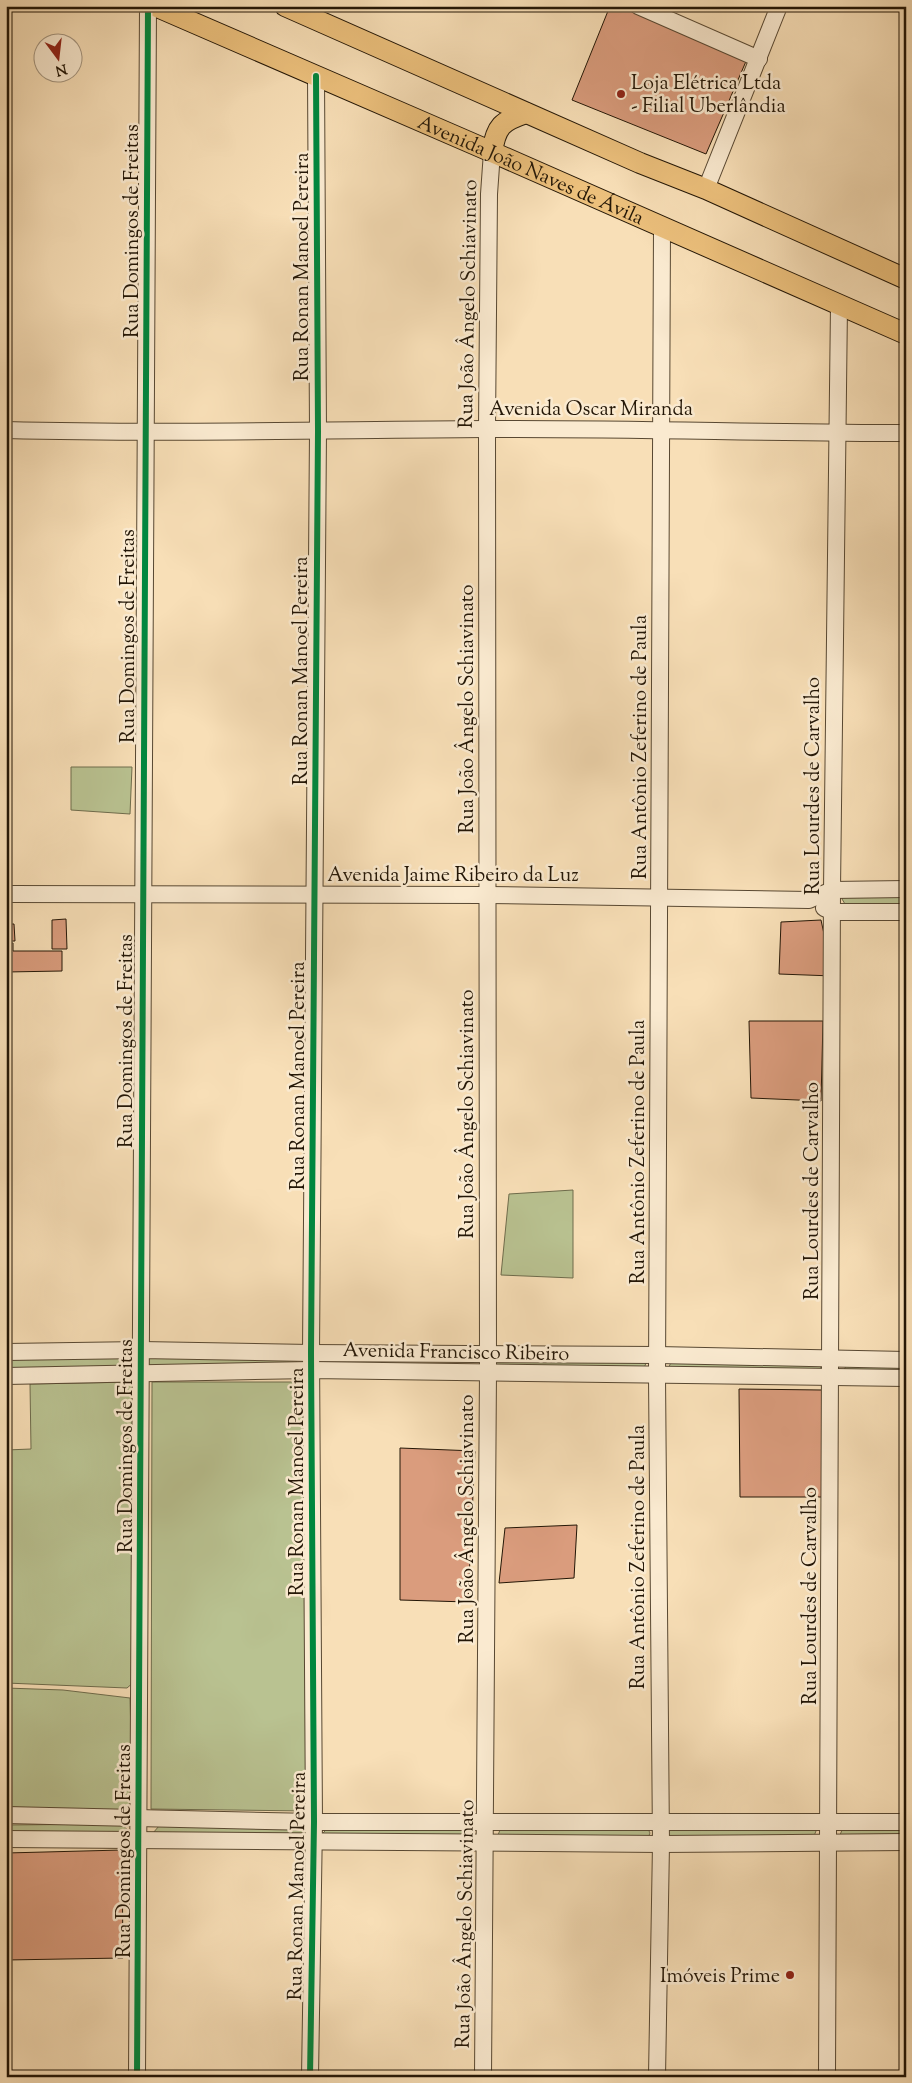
<svg xmlns="http://www.w3.org/2000/svg" width="912" height="2083" font-family="'Sorts Mill Goudy',serif">
  <style>
    .green { fill: #b9c291; stroke: #6e6c4c }
    .building { fill: #da9c7d; stroke: #231606 }
    .lines { fill: none; stroke-linecap: round; stroke-linejoin: round }
    .minor-casing { stroke: #584832; stroke-width: 18 }
    .major-casing { stroke: #231606; stroke-width: 22 }
    .minor { stroke: #faead0; stroke-width: 16 }
    .major { stroke: #ecc07c; stroke-width: 20 }
    .cycleway-casing { stroke: #faead0; stroke-width: 9 }
    .cycleway { stroke: #00873e; stroke-width: 6 }
    .poi-dot { fill: #8f2418; stroke: #faead0; stroke-width: 2 }
    .labels { text-anchor: middle; stroke-width: 5; stroke-linejoin: round; paint-order: stroke }
    .poi-label { font-size: 20px; fill: #231606; stroke: #faead0; text-anchor: start }
    .street-label { font-size: 20px; fill: #231606; stroke: #faead0 }
  </style>
  <rect width="100%" height="100%" fill="#f8dfb7"/>
  <filter id="stains"><feTurbulence type="fractalNoise" baseFrequency=".004" numOctaves="4"/><feColorMatrix values="0 0 0 0 .2 0 0 0 0 .09 0 0 0 0 .02 0 0 0 .5 -.17"/></filter>
  <radialGradient id="worn" r=".72"><stop offset=".6" stop-color="#630" stop-opacity="0"/><stop offset="1" stop-color="#630" stop-opacity=".3"/></radialGradient>
  <!-- green -->
  <g class="green">
    <path d="M71 767H132L130 814 71 810Z"/>
    <path d="M906 893V907L845 904 842 899 844 895Z"/>
    <path d="M573 1190V1278L501 1275 509 1194Z"/>
    <path d="M6 1357H119L126 1364 124 1368 6 1371Z"/>
    <path d="M151 1357 295 1358 297 1363 148 1368 147 1359Z"/>
    <path d="M644 1360 646 1363 644 1368 494 1367 496 1362Z"/>
    <path d="M671 1362 819 1363 821 1368 819 1372 672 1370 669 1367Z"/>
    <path d="M906 1364V1377L844 1370 846 1366Z"/>
    <path d="M135 1382 134 1682 127 1688 6 1683V1450L31 1449 30 1384Z"/>
    <path d="M152 1382H303L307 1811 151 1809Z"/>
    <path d="M6 1688 63 1690 130 1698 133 1811 6 1807Z"/>
    <path d="M121 1824 128 1830 126 1835 6 1838V1825Z"/>
    <path d="M159 1826 302 1828 305 1832 303 1836 153 1833Z"/>
    <path d="M906 1827V1841L840 1835 842 1830Z"/>
    <path d="M328 1828 471 1829 474 1834 472 1838 322 1834Z"/>
    <path d="M813 1828 816 1831 814 1836 670 1839 666 1829Z"/>
    <path d="M648 1829 650 1833 648 1838 498 1835 500 1830Z"/>
  </g>
  <!-- building -->
  <g class="building">
    <path d="M610 6H624L747 59 706 154 572 100Z"/>
    <path d="M66 919 67 949H52V920Z"/>
    <path d="M821 920 833 976 779 974 781 922Z"/>
    <path d="M6 924H14L15 941H6Z"/>
    <path d="M6 943H13V951H62V971L6 972Z"/>
    <path d="M749 1021H823L821 1101 751 1098Z"/>
    <path d="M739 1389 822 1390V1497H740Z"/>
    <path d="M400 1448 475 1451 468 1602 400 1600Z"/>
    <path d="M577 1525 574 1578 499 1583 505 1528Z"/>
    <path d="M122 1850 123 1958 6 1960V1853Z"/>
  </g>
  <g class="lines">
    <defs>
      <g id="minor">
        <path d="M638 6 759 59"/>
        <path d="M706 189 779 6"/>
        <path d="M6 430C166 434 326 430 485 429 626 428 766 433 906 433"/>
        <path d="M6 894 487 895 809 900 832 890 906 889"/>
        <path d="M824 908 833 912H906"/>
        <path d="M6 1352 141 1350 311 1353 658 1355 906 1360"/>
        <path d="M6 1376 311 1370 906 1378"/>
        <path d="M6 1815 314 1822H906"/>
        <path d="M6 1839 661 1844 906 1842"/>
        <path d="M137 2077 148 6"/>
        <path d="M310 2077 314 1822 311 1353 318 431 316 76"/>
        <path d="M483 2077 488 1371 487 429 489 194 492 152"/>
        <path d="M657 2077 661 1844 657 1376 662 228"/>
        <path d="M827 2077 832 890 839 305"/>
      </g>
      <g id="major">
        <path id="s1" d="M155 6 492 152 906 334"/>
        <path d="M285 6 640 163 706 189 906 279"/>
        <path d="M492 152C496 126 502 121 526 113"/>
      </g>
    </defs>
    <!-- minor casing -->
    <use href="#minor" class="minor-casing"/>
    <!-- major casing -->
    <use href="#major" class="major-casing"/>
    <!-- minor -->
    <use href="#minor" class="minor"/>
    <!-- major -->
    <use href="#major" class="major"/>
    <defs>
      <g id="cycleway">
        <path d="M137 2077 148 6"/>
        <path d="M310 2077 314 1822 311 1353 318 431 316 76"/>
      </g>
    </defs>
    <!-- cycleway casing -->
    <use href="#cycleway" class="cycleway-casing"/>
    <!-- cycleway -->
    <use href="#cycleway" class="cycleway"/>
  </g>
  <!-- markers -->
  <g class="poi-dot">
    <circle cx="621" cy="94" r="5"/>
    <circle cx="790" cy="1975" r="5"/>
  </g>
  <g class="labels">
    <!-- poi labels -->
    <g class="poi-label">
      <text x="631" y="89">Loja Elétrica Ltda<tspan x="631" dy="23">- Filial Uberlândia</tspan></text>
      <text x="780" y="1982" text-anchor="end">Imóveis Prime</text>
    </g>
    <!-- street labels -->
    <g class="street-label">
      <text dy="7" stroke="none"><textPath href="#s1" startOffset="410">Avenida João Naves de Ávila</textPath></text>
      <text transform="translate(131 231) rotate(-90)" y="7">Rua Domingos de Freitas</text>
      <text transform="translate(301 267) rotate(-90)" y="7">Rua Ronan Manoel Pereira</text>
      <text transform="translate(467 304) rotate(-89)" y="7">Rua João Ângelo Schiavinato</text>
      <text x="591" y="415">Avenida Oscar Miranda</text>
      <text transform="translate(127 636) rotate(-90)" y="7">Rua Domingos de Freitas</text>
      <text transform="translate(300 671) rotate(-90)" y="7">Rua Ronan Manoel Pereira</text>
      <text transform="translate(466 709) rotate(-90)" y="7">Rua João Ângelo Schiavinato</text>
      <text transform="translate(639 747) rotate(-90)" y="7">Rua Antônio Zeferino de Paula</text>
      <text transform="translate(812 786) rotate(-90)" y="7">Rua Lourdes de Carvalho</text>
      <text x="453" y="881">Avenida Jaime Ribeiro da Luz</text>
      <text transform="translate(125 1041) rotate(-90)" y="7">Rua Domingos de Freitas</text>
      <text transform="translate(297 1076) rotate(-90)" y="7">Rua Ronan Manoel Pereira</text>
      <text transform="translate(466 1114) rotate(-90)" y="7">Rua João Ângelo Schiavinato</text>
      <text transform="translate(637 1152) rotate(-90)" y="7">Rua Antônio Zeferino de Paula</text>
      <text transform="translate(811 1191) rotate(-90)" y="7">Rua Lourdes de Carvalho</text>
      <text transform="translate(456 1351) rotate(1)" y="7">Avenida Francisco Ribeiro</text>
      <text transform="translate(125 1446) rotate(-90)" y="7">Rua Domingos de Freitas</text>
      <text transform="translate(296 1482) rotate(-90)" y="7">Rua Ronan Manoel Pereira</text>
      <text transform="translate(466 1519) rotate(-90)" y="7">Rua João Ângelo Schiavinato</text>
      <text transform="translate(637 1557) rotate(-90)" y="7">Rua Antônio Zeferino de Paula</text>
      <text transform="translate(809 1596) rotate(-90)" y="7">Rua Lourdes de Carvalho</text>
      <text transform="translate(123 1851) rotate(-90)" y="7">Rua Domingos de Freitas</text>
      <text transform="translate(296 1886) rotate(-89)" y="7">Rua Ronan Manoel Pereira</text>
      <text transform="translate(464 1924) rotate(-89)" y="7">Rua João Ângelo Schiavinato</text>
    </g>
  </g>
  <!-- margin -->
  <rect width="912" height="2083" fill="none" stroke="#f8dfb7" stroke-width="25"/>
  <rect x="8" y="8" width="897" height="2068" fill="none" stroke="#231606" stroke-width="2.5"/>
  <rect x="12" y="12" width="887" height="2058" fill="none" stroke="#231606"/>
  <!-- north arrow -->
  <g transform="translate(58 58) rotate(165)"><circle r="24" fill="#faead0" stroke="#a4957f"/>
  <path d="M0-4L9 19L0 12L-9 19Z" fill="#8f2418"/>
  <text y="-8" font-size="14" font-weight="bold" text-anchor="middle" fill="#231606">N</text>
  </g>
  <rect width="100%" height="100%" filter="url(#stains)"/>
  <rect width="100%" height="100%" fill="url(#worn)"/>
</svg>
